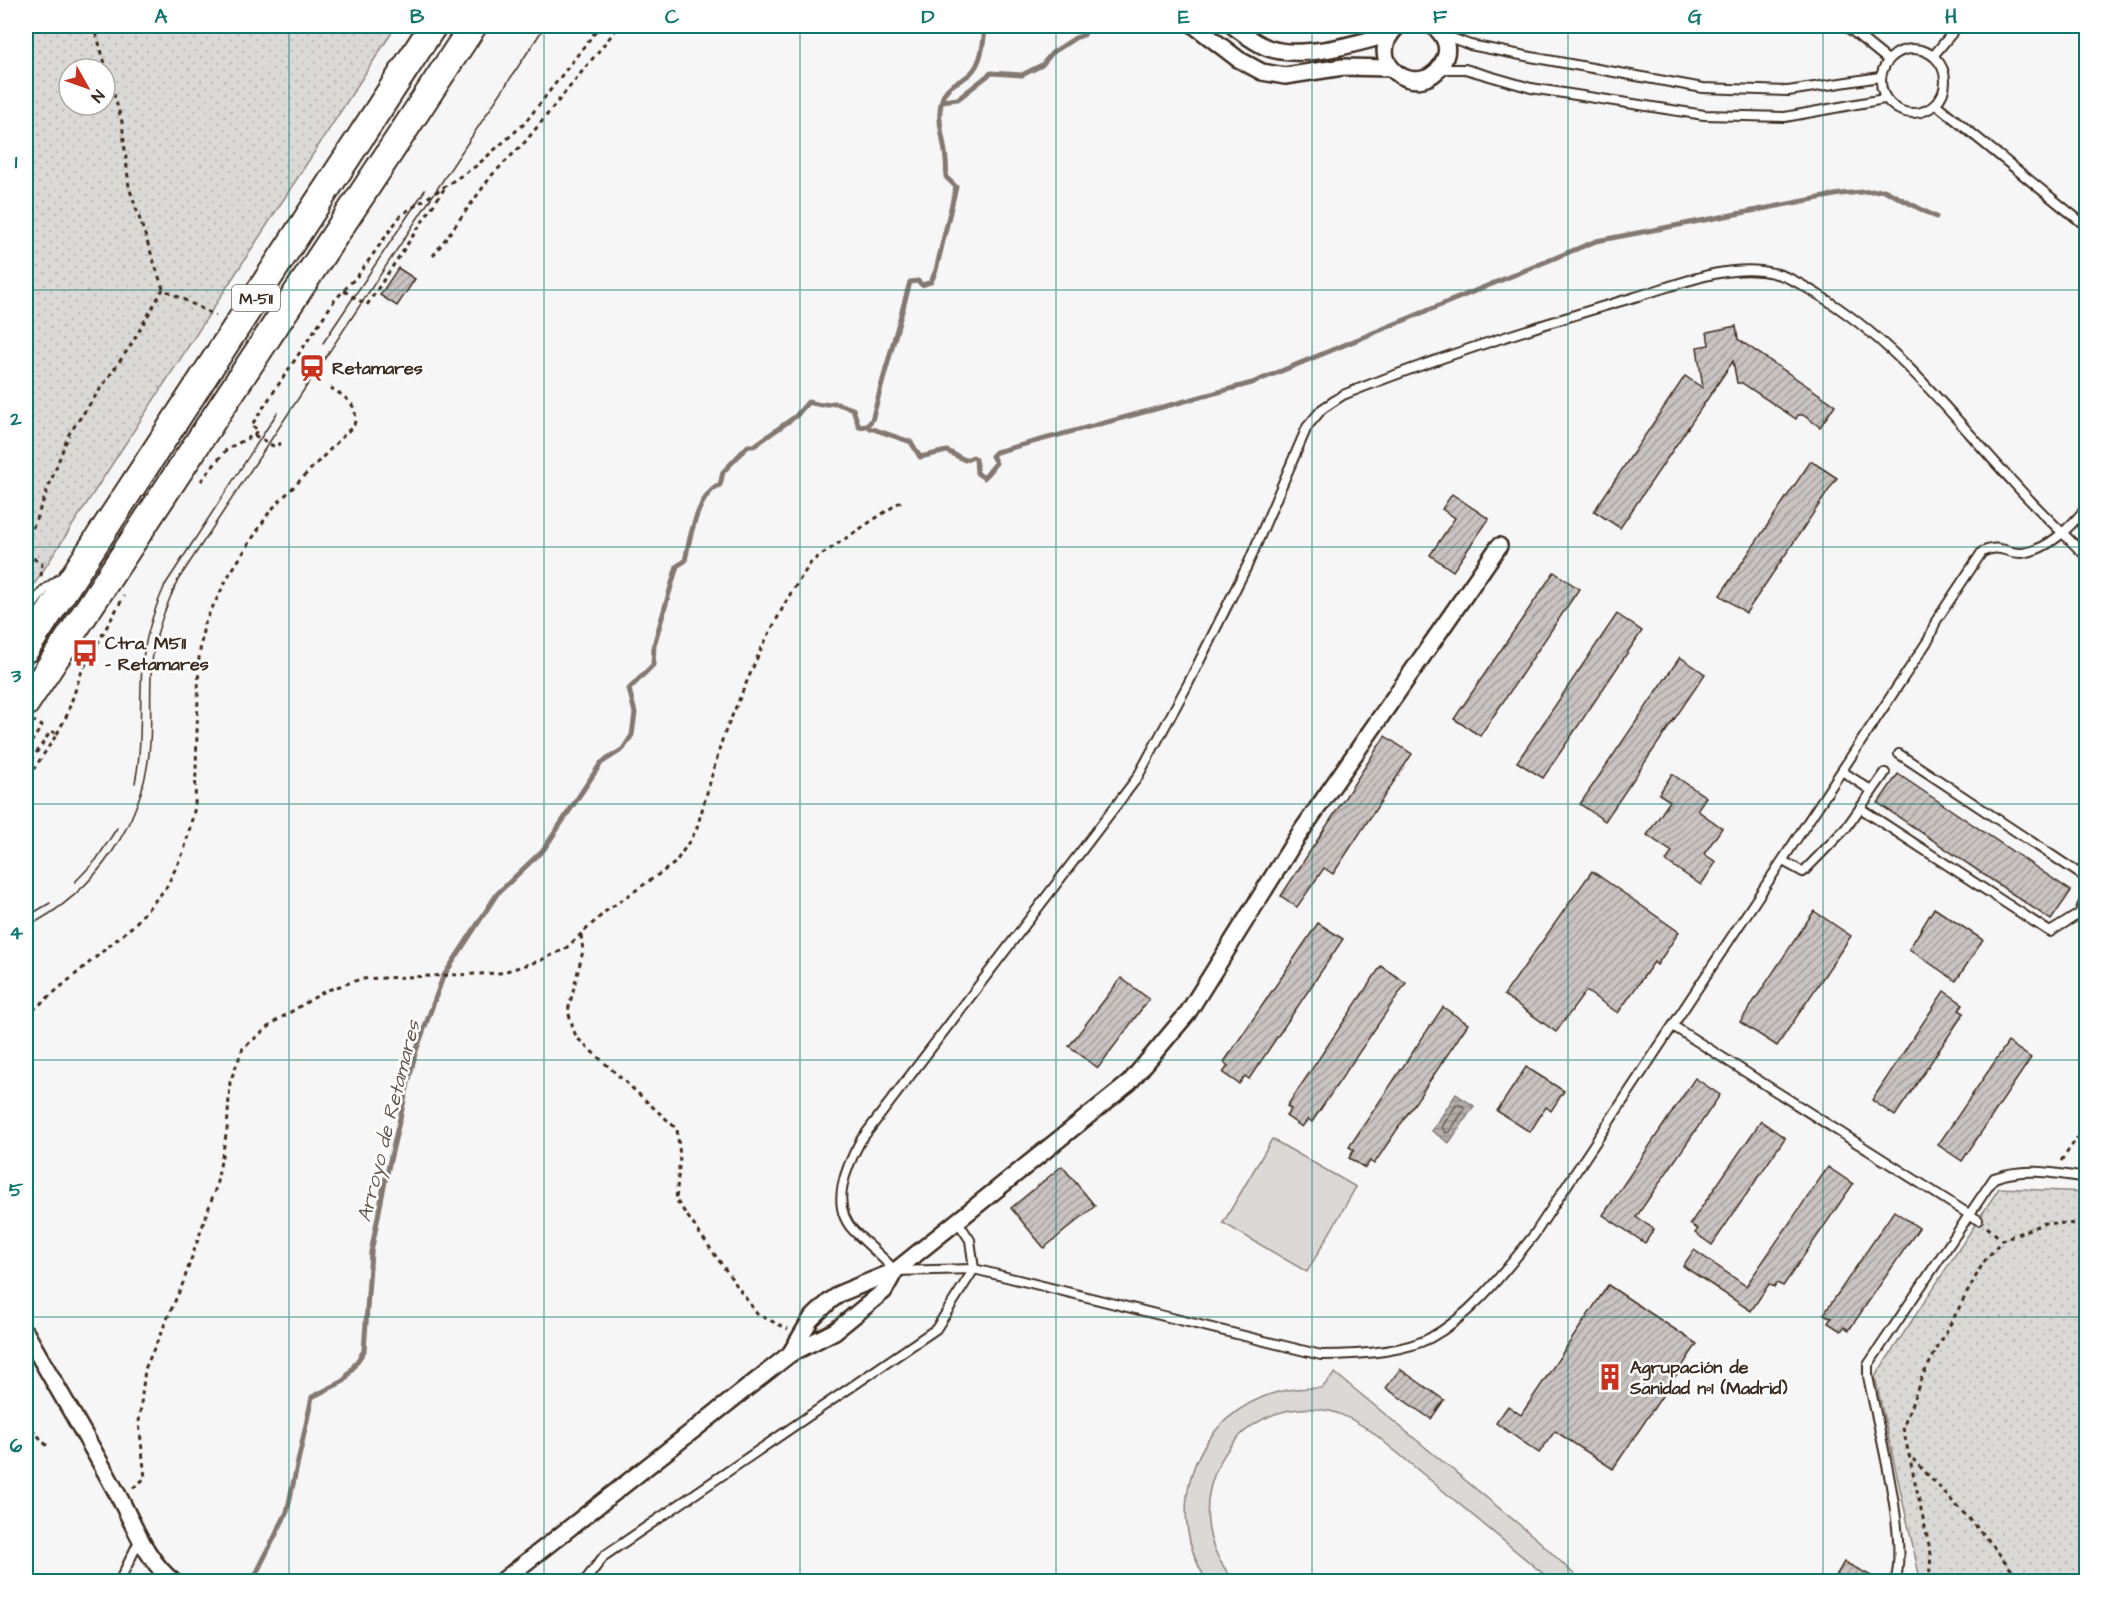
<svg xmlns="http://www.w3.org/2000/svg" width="2112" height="1607" font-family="'Architects Daughter',sans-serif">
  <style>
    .green { fill: url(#green-dots); stroke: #8b827a; stroke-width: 1.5; fill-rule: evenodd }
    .pitch { fill: #dbd9d6; stroke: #8b827a; stroke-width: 1.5 }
    .water { fill: url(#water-rules); stroke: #847972; stroke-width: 1.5 }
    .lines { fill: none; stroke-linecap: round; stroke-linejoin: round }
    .shore { stroke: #6b5f56; stroke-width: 1.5 }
    .stream { stroke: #847972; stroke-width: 5 }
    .building { fill: url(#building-hatch); stroke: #3b2a1e; stroke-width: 1.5 }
    .service-casing { stroke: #3b2a1e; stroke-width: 12 }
    .minor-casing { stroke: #3b2a1e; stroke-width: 20 }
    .trunk-casing { stroke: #3b2a1e; stroke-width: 30 }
    .path { stroke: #3b2a1e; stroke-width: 3; stroke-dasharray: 4.5 4.5; stroke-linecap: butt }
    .service { stroke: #fff; stroke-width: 8 }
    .minor { stroke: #fff; stroke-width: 15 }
    .trunk { stroke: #fff; stroke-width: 26 }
    .tram { stroke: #3b2a1e; stroke-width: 1.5 }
    .grid { fill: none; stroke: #0f766e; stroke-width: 1.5; stroke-opacity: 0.55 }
    .labels { text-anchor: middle; stroke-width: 5; stroke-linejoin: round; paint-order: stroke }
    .shield { fill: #fff; stroke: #766a62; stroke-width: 1.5 }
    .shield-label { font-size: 16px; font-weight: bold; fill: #3b2a1e }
    .poi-label { font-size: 18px; font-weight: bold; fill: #3b2a1e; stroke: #fff; text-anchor: start }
    .water-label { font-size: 20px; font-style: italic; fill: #65584f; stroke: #fff }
    .neatline { fill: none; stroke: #0f766e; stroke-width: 2 }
    .grid-label { font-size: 20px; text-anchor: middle; font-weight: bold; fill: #0f766e }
  </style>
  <defs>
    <pattern id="green-dots" width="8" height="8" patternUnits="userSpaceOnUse" patternTransform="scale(1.5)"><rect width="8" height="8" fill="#dbd9d6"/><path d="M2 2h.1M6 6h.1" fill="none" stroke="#bdbab7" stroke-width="1.8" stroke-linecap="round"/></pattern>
    <pattern id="water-rules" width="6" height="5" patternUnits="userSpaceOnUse" patternTransform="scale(1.5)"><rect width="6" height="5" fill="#b4aeaa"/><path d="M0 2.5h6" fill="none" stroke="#948e8a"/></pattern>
    <pattern id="building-hatch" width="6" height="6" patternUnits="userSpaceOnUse" patternTransform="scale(1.5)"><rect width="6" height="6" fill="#c9c3c1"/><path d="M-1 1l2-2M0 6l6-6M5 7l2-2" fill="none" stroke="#a49f9c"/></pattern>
  </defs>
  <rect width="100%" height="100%" fill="#f7f6f6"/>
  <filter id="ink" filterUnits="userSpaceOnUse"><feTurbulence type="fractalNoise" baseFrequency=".0167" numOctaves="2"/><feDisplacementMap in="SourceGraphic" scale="12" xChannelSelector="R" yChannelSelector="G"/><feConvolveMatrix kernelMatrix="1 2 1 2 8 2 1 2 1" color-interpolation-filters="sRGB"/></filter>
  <g filter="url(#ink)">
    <!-- green -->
    <g class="green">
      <path d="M26 26H396L26 597ZM69 69H105V105H69Z"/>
      <path d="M1999 1188 2086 1192V1581H1914L1919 1574 1875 1377Z"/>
    </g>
    <!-- pitch -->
    <g class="pitch">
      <path d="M1272 1139 1356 1187 1307 1272 1223 1223Z"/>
      <path d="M1335 1373 1538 1540 1581 1581H1552L1371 1431C1358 1423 1346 1415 1330 1411 1232 1390 1168 1509 1235 1581H1207C1165 1516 1188 1427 1263 1397 1282 1389 1301 1388 1322 1388Z"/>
    </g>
    <!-- water -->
    <path class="water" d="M1456 1094 1474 1106 1449 1143 1432 1131Z"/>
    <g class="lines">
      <!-- shore -->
      <path class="shore" d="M1457 1104 1463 1106 1464 1110 1449 1132 1446 1133 1442 1127Z"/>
      <!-- stream -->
      <g class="stream">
        <path d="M942 101 958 99 991 73 1022 75 1042 65 1052 53 1075 38 1084 35 1086 29 1096 26"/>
        <path d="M838 404 853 409 859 427 867 426 872 420 910 282 918 281 922 285 931 282 936 270 956 187 946 177C950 148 932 122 944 94 950 83 961 82 970 74 982 63 984 41 985 26"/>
        <path d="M870 428 911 442 920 457 947 451 965 460 973 457 976 459 977 473 984 478 996 463 992 456 996 452 1252 383 1596 241 1840 194 1884 190 1936 217"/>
        <path d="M252 1582 287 1512 312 1397 344 1381 364 1351 371 1252 384 1186 415 1054 443 977 497 894 544 849 601 763 623 749 632 735 635 713 629 689 653 665 654 645 677 566 685 561C689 540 698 493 720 485L723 472 748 446H754L796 416 808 402 821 405 834 403"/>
      </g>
    </g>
    <!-- building -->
    <g class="building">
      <path d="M398 268 415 279 397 306 380 295Z"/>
      <path d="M1736 326 1738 339 1835 405 1820 427 1803 415H1798L1796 419 1742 383H1737L1733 361 1620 528 1594 511 1685 376 1703 388 1697 347 1709 345 1707 332Z"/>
      <path d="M1811 461 1837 478 1746 613 1720 595Z"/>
      <path d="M1452 494 1489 519 1453 571 1430 555 1455 518 1442 509Z"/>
      <path d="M1554 572 1579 589 1480 736 1454 719Z"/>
      <path d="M1617 614 1642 631 1543 778 1517 762Z"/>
      <path d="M1680 657 1705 674 1605 821 1580 804Z"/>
      <path d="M1385 736 1412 754 1333 874 1324 868 1297 907 1281 896Z"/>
      <path d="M1672 774 1706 797 1697 810 1722 828 1704 854 1716 862 1701 885 1666 861 1672 852 1647 835 1670 801 1659 794Z"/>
      <path d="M1898 774 2071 891 2051 920 1878 803Z"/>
      <path d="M1592 871 1679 932 1657 965 1654 962 1618 1013 1586 991 1556 1032 1504 995Z"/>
      <path d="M1934 908 1983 940 1956 981 1909 949Z"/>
      <path d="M1814 911 1851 936 1777 1046 1740 1022Z"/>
      <path d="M1318 923 1343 939 1249 1079 1245 1076 1239 1084 1223 1073 1228 1066 1224 1062Z"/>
      <path d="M1381 966 1406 983 1312 1122 1308 1119 1302 1127 1286 1116 1291 1109 1287 1106Z"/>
      <path d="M1121 978 1149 999 1098 1068 1069 1046Z"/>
      <path d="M1944 991 1963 1004 1959 1010 1964 1013 1895 1116 1872 1100Z"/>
      <path d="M1443 1007 1468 1024 1374 1164 1370 1161 1365 1168 1349 1158 1354 1150 1349 1147Z"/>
      <path d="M2008 1042 2031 1058 1962 1161 1938 1145Z"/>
      <path d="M1526 1067 1564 1091 1551 1111 1546 1107 1530 1132 1497 1111Z"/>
      <path d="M1695 1078 1720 1095 1636 1217 1654 1229 1645 1243 1603 1215Z"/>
      <path d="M1761 1121 1785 1138 1712 1245 1695 1233 1698 1229 1690 1224Z"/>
      <path d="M1062 1166 1095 1206 1044 1248 1011 1208Z"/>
      <path d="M1828 1167 1853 1184 1783 1286 1777 1283 1774 1287 1769 1284 1751 1311 1683 1266 1694 1250 1746 1286Z"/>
      <path d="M1894 1211 1919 1228 1849 1330 1844 1327 1841 1331 1828 1323 1831 1318 1824 1314Z"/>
      <path d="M1608 1285 1697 1344 1613 1469 1555 1431 1539 1453 1496 1423 1508 1406 1521 1415Z"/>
      <path d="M1400 1369 1444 1400 1431 1419 1386 1388Z"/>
      <path d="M1844 1562 1881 1581H1833Z"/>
    </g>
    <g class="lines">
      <defs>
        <g id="service">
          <path d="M1846 26 1888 60"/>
          <path d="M1444 35 1470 45 1531 57 1703 88 1788 91 1880 77"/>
          <circle cx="1913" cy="81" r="32"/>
          <path d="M1934 55 1958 26"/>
          <path d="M1440 69H1465L1531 88 1704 115 1785 117 1884 99"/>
          <path d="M1937 105 2086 226"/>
          <path d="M2086 508C2070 527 2049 550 2022 553 2006 554 2001 543 1982 552L1936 621 1929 639 1534 1235C1504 1272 1472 1315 1430 1338 1401 1353 1353 1355 1321 1355L974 1269 895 1271C882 1256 868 1245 854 1231 829 1206 846 1167 861 1140L1137 778 1188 684 1248 564 1307 427 1322 409 1343 395C1438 357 1536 326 1635 297 1677 285 1729 262 1773 273 1788 276 1804 286 1817 294 1897 342 1951 415 2013 482 2036 508 2062 532 2086 556"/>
          <path d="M26 614 44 590 66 574"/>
          <path d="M1899 754 2086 878"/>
          <path d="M1842 771 1872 791"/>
          <path d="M1860 808 2050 932 2079 914 2086 898"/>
          <path d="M1783 861 1803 872 1846 828 1885 773"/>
          <path d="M1673 1026 1978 1220"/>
          <path d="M119 1582 140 1539"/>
          <path d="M584 1582 604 1556 936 1329 974 1269 970 1240 958 1222"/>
          <path d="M1895 1582C1909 1539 1877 1424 1868 1376V1365L1994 1178C2025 1167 2054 1173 2086 1178"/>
        </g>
        <g id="minor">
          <path d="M1195 26 1238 59 1262 72 1285 76 1343 67 1390 68"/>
          <path d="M1233 26C1244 34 1255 43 1268 48 1301 60 1355 44 1387 35"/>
          <path d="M1398 26C1357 63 1425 107 1445 58 1450 45 1443 34 1433 26"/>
          <path d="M26 1333C57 1388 90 1442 119 1497 135 1527 147 1561 174 1582"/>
          <path d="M790 1354 811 1319 830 1301 841 1293 895 1271 1129 1083 1187 1014 1298 836 1499 546"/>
          <path d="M501 1582 790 1354 835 1331 845 1323 884 1291 895 1271"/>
        </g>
        <g id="trunk">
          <path d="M26 649 433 26"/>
          <path d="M26 703 473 26"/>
        </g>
      </defs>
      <!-- service casing -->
      <use href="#service" class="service-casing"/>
      <!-- minor casing -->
      <use href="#minor" class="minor-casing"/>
      <!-- trunk casing -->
      <use href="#trunk" class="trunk-casing"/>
      <!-- path -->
      <g class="path">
        <path d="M90 26 97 36 122 122 129 187 163 289 216 316"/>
        <path d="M433 256 492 175 525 142 619 26"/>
        <path d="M344 291 367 305 444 189"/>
        <path d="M254 435 258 429 251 426 334 301 359 274 401 215 476 166 524 124 600 26"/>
        <path d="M201 481 227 449 254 435 275 447 281 443"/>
        <path d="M26 545 69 434 131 345 163 289"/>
        <path d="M26 553 42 564 41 578"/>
        <path d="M57 734 67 715 81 673 124 596"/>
        <path d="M26 750 42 726 34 721"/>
        <path d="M26 768 51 731 57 734 26 781"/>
        <path d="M581 935 583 951 568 1011 576 1037 677 1129 680 1156 676 1200 757 1314 788 1329"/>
        <path d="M26 1016 134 925 166 888 184 851 195 807 199 658 204 624 229 575 270 511 354 425C360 405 346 398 331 388"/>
        <path d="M2061 1161 2086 1125"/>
        <path d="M1987 1227 2002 1240"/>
        <path d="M26 1422 47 1446"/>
        <path d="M1913 1459 1986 1537 2021 1582"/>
        <path d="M133 1488 145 1478 139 1422 145 1369 183 1283 216 1187 227 1130 230 1082 243 1048 276 1021 325 991 361 979 500 973 539 961 565 949 606 911 675 863 696 831 723 737 760 651 789 596 812 561 903 500"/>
        <path d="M1929 1582 1931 1554 1903 1428 1921 1379 1983 1263 2002 1240 2045 1223 2086 1224"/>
      </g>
      <!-- service -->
      <use href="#service" class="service"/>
      <!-- minor -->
      <use href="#minor" class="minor"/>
      <!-- trunk -->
      <use href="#trunk" class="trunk"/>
      <!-- tram -->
      <g class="tram">
        <path d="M323 343 425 190"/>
        <path d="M135 783C143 744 139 706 142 666 145 638 153 612 165 585L277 413"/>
        <path d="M75 882 96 860 117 828"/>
        <path d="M26 917 50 903"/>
        <path d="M26 927C96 893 145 821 150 743 152 716 149 689 152 662 155 633 166 606 178 580L545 26"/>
      </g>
    </g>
  </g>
  <!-- grid -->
  <path class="grid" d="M289 26V1582M544 26V1582M800 26V1582M1056 26V1582M1312 26V1582M1568 26V1582M1823 26V1582M26 290H2086M26 547H2086M26 804H2086M26 1060H2086M26 1317H2086"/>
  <!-- icons -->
  <defs>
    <symbol id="station-bare" viewBox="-9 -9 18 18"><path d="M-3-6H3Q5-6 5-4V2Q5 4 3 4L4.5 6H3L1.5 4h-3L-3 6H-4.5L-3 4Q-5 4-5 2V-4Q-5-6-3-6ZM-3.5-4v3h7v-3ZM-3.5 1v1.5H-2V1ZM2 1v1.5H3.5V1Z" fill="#c8321e" stroke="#fff" stroke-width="2.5" paint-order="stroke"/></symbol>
    <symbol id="bus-bare" viewBox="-9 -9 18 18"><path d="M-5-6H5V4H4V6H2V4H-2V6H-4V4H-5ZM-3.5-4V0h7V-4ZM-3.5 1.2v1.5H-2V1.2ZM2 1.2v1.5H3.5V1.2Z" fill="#c8321e" stroke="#fff" stroke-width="2.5" paint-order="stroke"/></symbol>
    <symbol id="building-bare" viewBox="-9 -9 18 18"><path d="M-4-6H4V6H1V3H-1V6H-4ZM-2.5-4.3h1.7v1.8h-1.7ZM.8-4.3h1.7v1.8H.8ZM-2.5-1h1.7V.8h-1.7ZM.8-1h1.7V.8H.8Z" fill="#c8321e" stroke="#fff" stroke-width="2.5" paint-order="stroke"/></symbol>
  </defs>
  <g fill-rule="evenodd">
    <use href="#station-bare" x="293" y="349" width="38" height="38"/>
    <use href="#bus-bare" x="66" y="634" width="38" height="38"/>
    <use href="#building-bare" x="1591" y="1358" width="38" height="38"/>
  </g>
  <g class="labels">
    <!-- shield labels -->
    <rect class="shield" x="232" y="285" width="48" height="26" rx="4.5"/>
    <g class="shield-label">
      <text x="256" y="304">M-511</text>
    </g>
    <!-- poi labels -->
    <g class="poi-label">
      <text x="332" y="374">Retamares</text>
      <text x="105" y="649">Ctra. M511<tspan x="105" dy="21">- Retamares</tspan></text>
      <text x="1630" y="1373">Agrupación de<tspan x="1630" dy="21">Sanidad nº1 (Madrid)</tspan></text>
    </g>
    <!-- water labels -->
    <g class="water-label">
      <text transform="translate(388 1121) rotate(-76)" y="7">Arroyo de Retamares</text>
    </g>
  </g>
  <!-- margin -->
  <rect width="2112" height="1607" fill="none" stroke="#fff" stroke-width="66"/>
  <!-- north arrow -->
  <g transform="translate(87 87) rotate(130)"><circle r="28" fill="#ffffff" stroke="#b1aaa5" stroke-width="1.5"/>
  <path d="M0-4.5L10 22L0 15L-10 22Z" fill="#c8321e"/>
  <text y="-9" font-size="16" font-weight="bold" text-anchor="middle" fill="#3b2a1e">N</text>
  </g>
  <rect x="33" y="33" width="2046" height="1541" class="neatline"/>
  <g class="grid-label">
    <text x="161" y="23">A</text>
    <text x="417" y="23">B</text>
    <text x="672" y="23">C</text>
    <text x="928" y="23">D</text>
    <text x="1184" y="23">E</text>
    <text x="1440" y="23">F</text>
    <text x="1695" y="23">G</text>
    <text x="1951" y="23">H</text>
    <text x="16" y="168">1</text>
    <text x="16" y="425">2</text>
    <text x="16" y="682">3</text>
    <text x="16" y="939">4</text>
    <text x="16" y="1196">5</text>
    <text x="16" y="1452">6</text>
  </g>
</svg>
